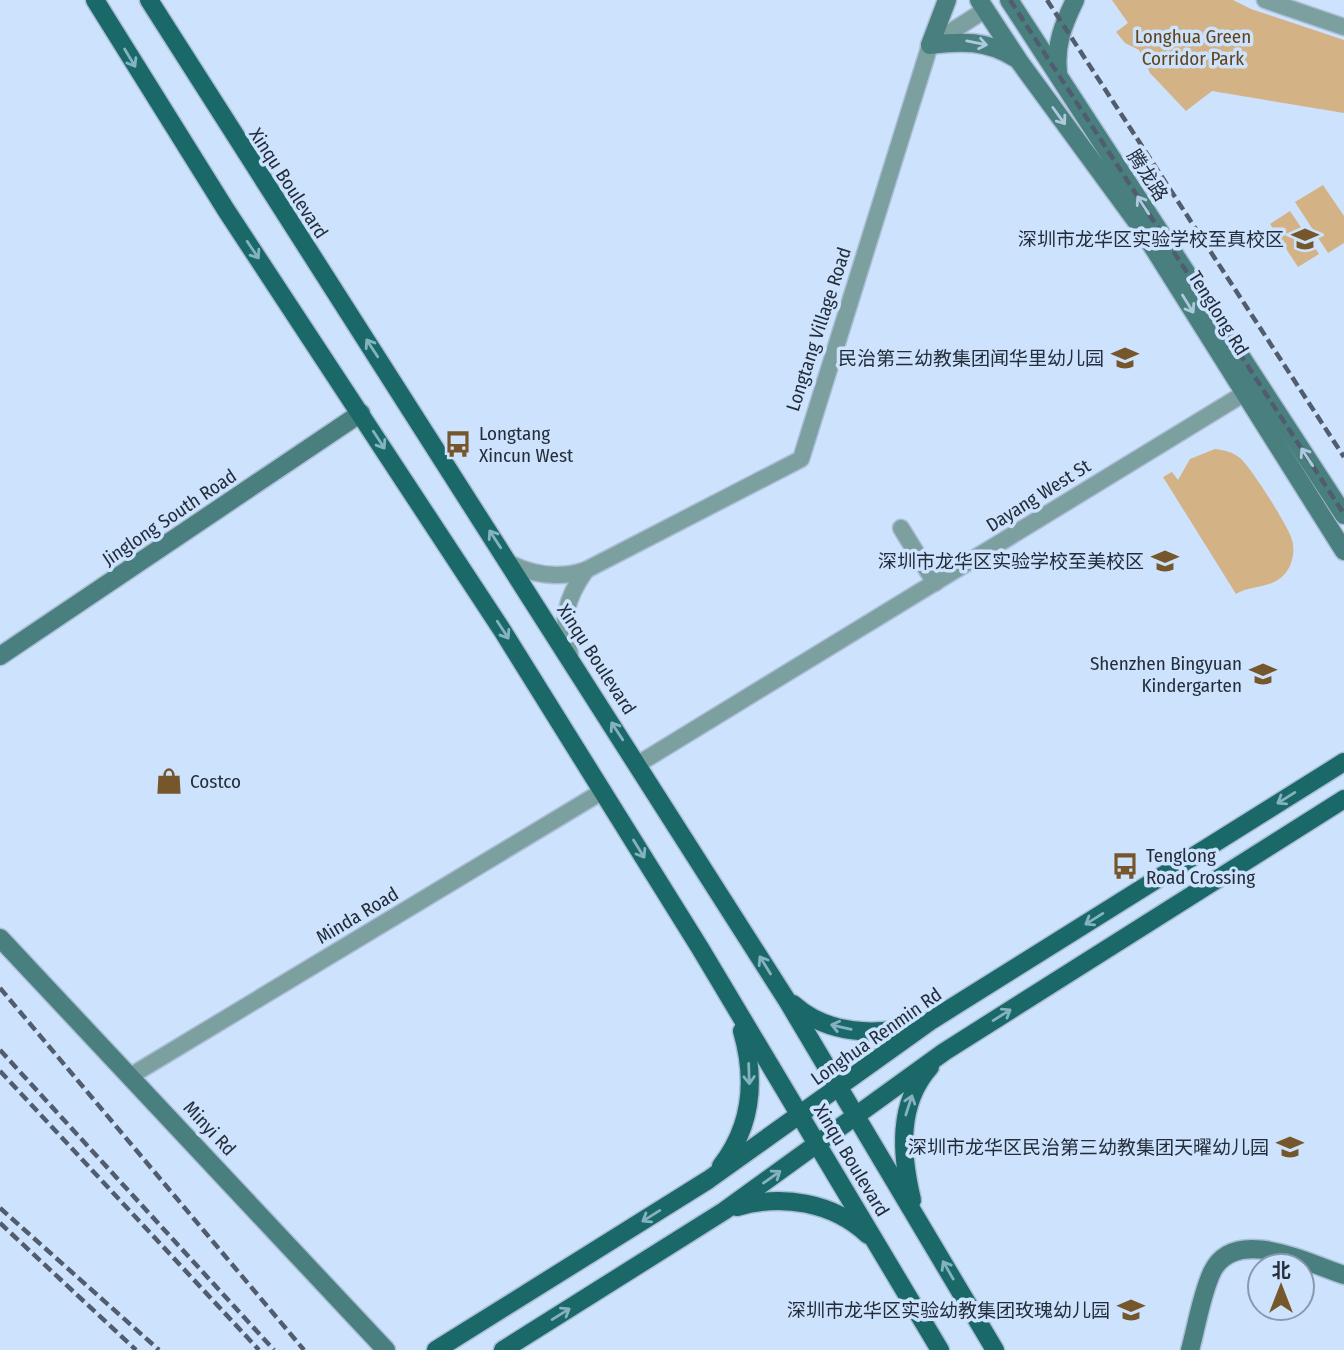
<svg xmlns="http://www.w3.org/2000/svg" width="1344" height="1350" font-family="'Fira Sans Condensed','Noto Sans SC',sans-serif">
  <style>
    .green { fill: #d3b286 }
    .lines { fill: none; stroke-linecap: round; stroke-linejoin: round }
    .street-casing { stroke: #abbed6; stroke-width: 19 }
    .secondary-casing { stroke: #abbed6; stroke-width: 21 }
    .primary-casing { stroke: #abbed6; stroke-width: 21 }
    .street { stroke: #7c9f9f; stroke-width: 16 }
    .secondary { stroke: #49807f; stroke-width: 18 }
    .primary { stroke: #1a6968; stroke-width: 18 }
    .rail { stroke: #515d6e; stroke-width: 4.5; stroke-dasharray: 10 5; stroke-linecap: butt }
    .oneway { stroke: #accade }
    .oneway2 { stroke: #85b2c1 }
    .labels { text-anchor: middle; stroke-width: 7; stroke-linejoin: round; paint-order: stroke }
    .park-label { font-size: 19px; fill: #60441a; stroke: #cde2fd }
    .street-label { font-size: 19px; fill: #242e3b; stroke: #cde2fd }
    .poi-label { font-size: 19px; fill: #242e3b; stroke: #cde2fd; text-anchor: end }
  </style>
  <rect width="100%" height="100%" fill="#cde2fd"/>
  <!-- green -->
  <g class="green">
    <path d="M1112 0H1233L1251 9 1344 40V113L1212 91 1186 111 1150 73 1139 50 1125 43 1116 32 1128 23Z"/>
    <path d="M1323 185 1344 216V243L1328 253 1295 202Z"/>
    <path d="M1290 211 1319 254 1298 267 1270 224Z"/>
    <path d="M1215 449C1224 450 1233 452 1240 458 1250 466 1289 527 1292 540 1295 550 1293 562 1287 571 1274 590 1252 584 1236 594L1163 477 1172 472 1178 480 1190 459Z"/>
  </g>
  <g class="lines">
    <defs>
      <g id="street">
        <path d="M1265 0 1344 27"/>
        <path d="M901 528 935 583"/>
        <path d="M511 564C536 576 560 579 586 570L801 459 930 45 985 10"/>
        <path d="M570 654C560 621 566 598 586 570"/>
        <path d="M638 764 1245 393"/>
        <path d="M132 1075 603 791"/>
      </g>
      <g id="secondary">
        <path d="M947 0 930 45C961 41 987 40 1015 58"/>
        <path d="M979 0 1019 61 1139 225 1344 551"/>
        <path d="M1009 0 1344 515"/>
        <path d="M1058 72C1055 45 1063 25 1075 0"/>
        <path d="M0 656 361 413"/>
        <path d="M0 938 386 1350"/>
        <path d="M1190 1350C1197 1325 1201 1296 1212 1272 1235 1225 1307 1263 1344 1275"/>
      </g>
      <g id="primary">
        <path d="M95 0 226 210 502 630 700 948 940 1350"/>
        <path d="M149 0 788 1002 995 1350"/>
        <path d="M793 1004C827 1035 876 1036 919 1025"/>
        <path d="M721 1166C752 1126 756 1079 742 1031"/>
        <path d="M912 1200C901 1154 897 1104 930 1067"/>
        <path d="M737 1207C782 1194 833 1202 868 1235"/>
        <path d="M436 1350 708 1180 932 1020 1344 762"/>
        <path d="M503 1350 724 1211 944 1052 1344 799"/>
      </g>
    </defs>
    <!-- street casing -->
    <use href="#street" class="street-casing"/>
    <!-- secondary casing -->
    <use href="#secondary" class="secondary-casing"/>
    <!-- primary casing -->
    <use href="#primary" class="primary-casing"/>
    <!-- street -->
    <use href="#street" class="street"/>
    <!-- secondary -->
    <use href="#secondary" class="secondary"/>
    <!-- primary -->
    <use href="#primary" class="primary"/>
    <!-- rail -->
    <g class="rail">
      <path d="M1010 0 1344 514"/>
      <path d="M1047 0 1344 457"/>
      <path d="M0 988 304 1350"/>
      <path d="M0 1050 274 1350"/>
      <path d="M0 1071 259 1350"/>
      <path d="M0 1208 159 1350"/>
      <path d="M0 1223 136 1350"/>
    </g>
  </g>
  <!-- one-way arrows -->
  <defs><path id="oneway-shaft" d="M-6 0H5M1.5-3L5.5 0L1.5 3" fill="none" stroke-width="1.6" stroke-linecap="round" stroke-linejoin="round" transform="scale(1.75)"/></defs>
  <g class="oneway">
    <use href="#oneway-shaft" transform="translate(977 43) rotate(11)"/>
    <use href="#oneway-shaft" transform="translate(1059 116) rotate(54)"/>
    <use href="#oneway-shaft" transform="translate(1143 205) rotate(-123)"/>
    <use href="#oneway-shaft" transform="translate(1188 304) rotate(58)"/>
    <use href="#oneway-shaft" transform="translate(1307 457) rotate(-123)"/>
  </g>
  <g class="oneway2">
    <use href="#oneway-shaft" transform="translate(130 58) rotate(59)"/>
    <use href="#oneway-shaft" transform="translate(253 250) rotate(56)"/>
    <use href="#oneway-shaft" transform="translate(372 348) rotate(-123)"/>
    <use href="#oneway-shaft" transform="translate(379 440) rotate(57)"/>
    <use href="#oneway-shaft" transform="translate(495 539) rotate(-123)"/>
    <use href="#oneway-shaft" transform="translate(503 630) rotate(57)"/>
    <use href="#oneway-shaft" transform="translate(617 731) rotate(-123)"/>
    <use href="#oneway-shaft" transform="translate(1286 798) rotate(148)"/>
    <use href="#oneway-shaft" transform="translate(639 849) rotate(58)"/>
    <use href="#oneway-shaft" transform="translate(1094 919) rotate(148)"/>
    <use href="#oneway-shaft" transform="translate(765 965) rotate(-122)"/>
    <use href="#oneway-shaft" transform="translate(1002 1015) rotate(-32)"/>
    <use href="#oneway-shaft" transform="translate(841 1027) rotate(-167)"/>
    <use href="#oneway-shaft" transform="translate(749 1074) rotate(88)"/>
    <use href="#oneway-shaft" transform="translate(909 1105) rotate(-72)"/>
    <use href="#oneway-shaft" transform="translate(772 1177) rotate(-35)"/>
    <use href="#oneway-shaft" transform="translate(651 1216) rotate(148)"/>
    <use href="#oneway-shaft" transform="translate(948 1270) rotate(-120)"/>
    <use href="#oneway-shaft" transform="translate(561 1314) rotate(-32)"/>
  </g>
  <!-- icons -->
  <defs>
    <symbol id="school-bare" viewBox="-9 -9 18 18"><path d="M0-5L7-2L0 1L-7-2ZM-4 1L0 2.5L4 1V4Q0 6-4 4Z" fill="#75572b" stroke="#cde2fd" stroke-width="2.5" paint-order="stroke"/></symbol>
    <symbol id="bus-bare" viewBox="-9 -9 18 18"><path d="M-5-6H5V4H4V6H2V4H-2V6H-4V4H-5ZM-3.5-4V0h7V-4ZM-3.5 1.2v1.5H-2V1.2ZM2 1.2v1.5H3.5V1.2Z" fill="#75572b" stroke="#cde2fd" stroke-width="2.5" paint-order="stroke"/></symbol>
    <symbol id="shop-bare" viewBox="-9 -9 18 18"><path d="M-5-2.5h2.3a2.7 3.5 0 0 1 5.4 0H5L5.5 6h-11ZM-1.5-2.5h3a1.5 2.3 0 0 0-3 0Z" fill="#75572b" stroke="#cde2fd" stroke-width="2.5" paint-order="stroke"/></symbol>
  </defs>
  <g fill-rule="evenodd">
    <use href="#school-bare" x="1286" y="220" width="38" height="38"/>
    <use href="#school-bare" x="1106" y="339" width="38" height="38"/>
    <use href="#bus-bare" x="439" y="425" width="38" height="38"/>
    <use href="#school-bare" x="1146" y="542" width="38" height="38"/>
    <use href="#school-bare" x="1244" y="655" width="38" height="38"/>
    <use href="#shop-bare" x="150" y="762" width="38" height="38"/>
    <use href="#bus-bare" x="1106" y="847" width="38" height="38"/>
    <use href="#school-bare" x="1271" y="1128" width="38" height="38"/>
    <use href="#school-bare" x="1112" y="1291" width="38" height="38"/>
  </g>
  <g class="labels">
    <!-- park labels -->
    <g class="park-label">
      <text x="1193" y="43">Longhua Green<tspan x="1193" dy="22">Corridor Park</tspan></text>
    </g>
    <!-- street labels -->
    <g class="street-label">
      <text transform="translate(1148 175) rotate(57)" y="7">腾龙路</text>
      <text transform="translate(289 183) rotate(57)" y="7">Xinqu Boulevard</text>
      <text transform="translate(1219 313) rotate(58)" y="7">Tenglong Rd</text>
      <text transform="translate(818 329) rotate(-72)" y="7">Longtang Village Road</text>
      <text transform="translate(1038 495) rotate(-32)" y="7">Dayang West St</text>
      <text transform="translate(169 517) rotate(-34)" y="7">Jinglong South Road</text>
      <text transform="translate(597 659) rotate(57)" y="7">Xinqu Boulevard</text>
      <text transform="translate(357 915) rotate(-31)" y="7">Minda Road</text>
      <text transform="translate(876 1036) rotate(-35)" y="7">Longhua Renmin Rd</text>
      <text transform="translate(210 1128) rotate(47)" y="7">Minyi Rd</text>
      <text transform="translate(852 1160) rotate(59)" y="7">Xinqu Boulevard</text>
    </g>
    <!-- poi labels -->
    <g class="poi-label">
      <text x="1284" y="246">深圳市龙华区实验学校至真校区</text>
      <text x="1104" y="365">民治第三幼教集团闻华里幼儿园</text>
      <text x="479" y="440" text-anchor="start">Longtang<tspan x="479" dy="22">Xincun West</tspan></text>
      <text x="1144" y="568">深圳市龙华区实验学校至美校区</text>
      <text x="1242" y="670">Shenzhen Bingyuan<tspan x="1242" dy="22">Kindergarten</tspan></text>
      <text x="190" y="788" text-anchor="start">Costco</text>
      <text x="1146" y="862" text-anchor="start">Tenglong<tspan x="1146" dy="22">Road Crossing</tspan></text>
      <text x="1269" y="1154">深圳市龙华区民治第三幼教集团天曜幼儿园</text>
      <text x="1110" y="1317">深圳市龙华区实验幼教集团玫瑰幼儿园</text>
    </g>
  </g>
  <!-- north arrow -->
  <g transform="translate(1281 1287)"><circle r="33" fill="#cde2fd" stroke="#899aaf" stroke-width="2"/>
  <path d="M0-5L12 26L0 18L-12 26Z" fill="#75572b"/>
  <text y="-10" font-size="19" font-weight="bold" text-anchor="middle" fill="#242e3b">北</text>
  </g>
</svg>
